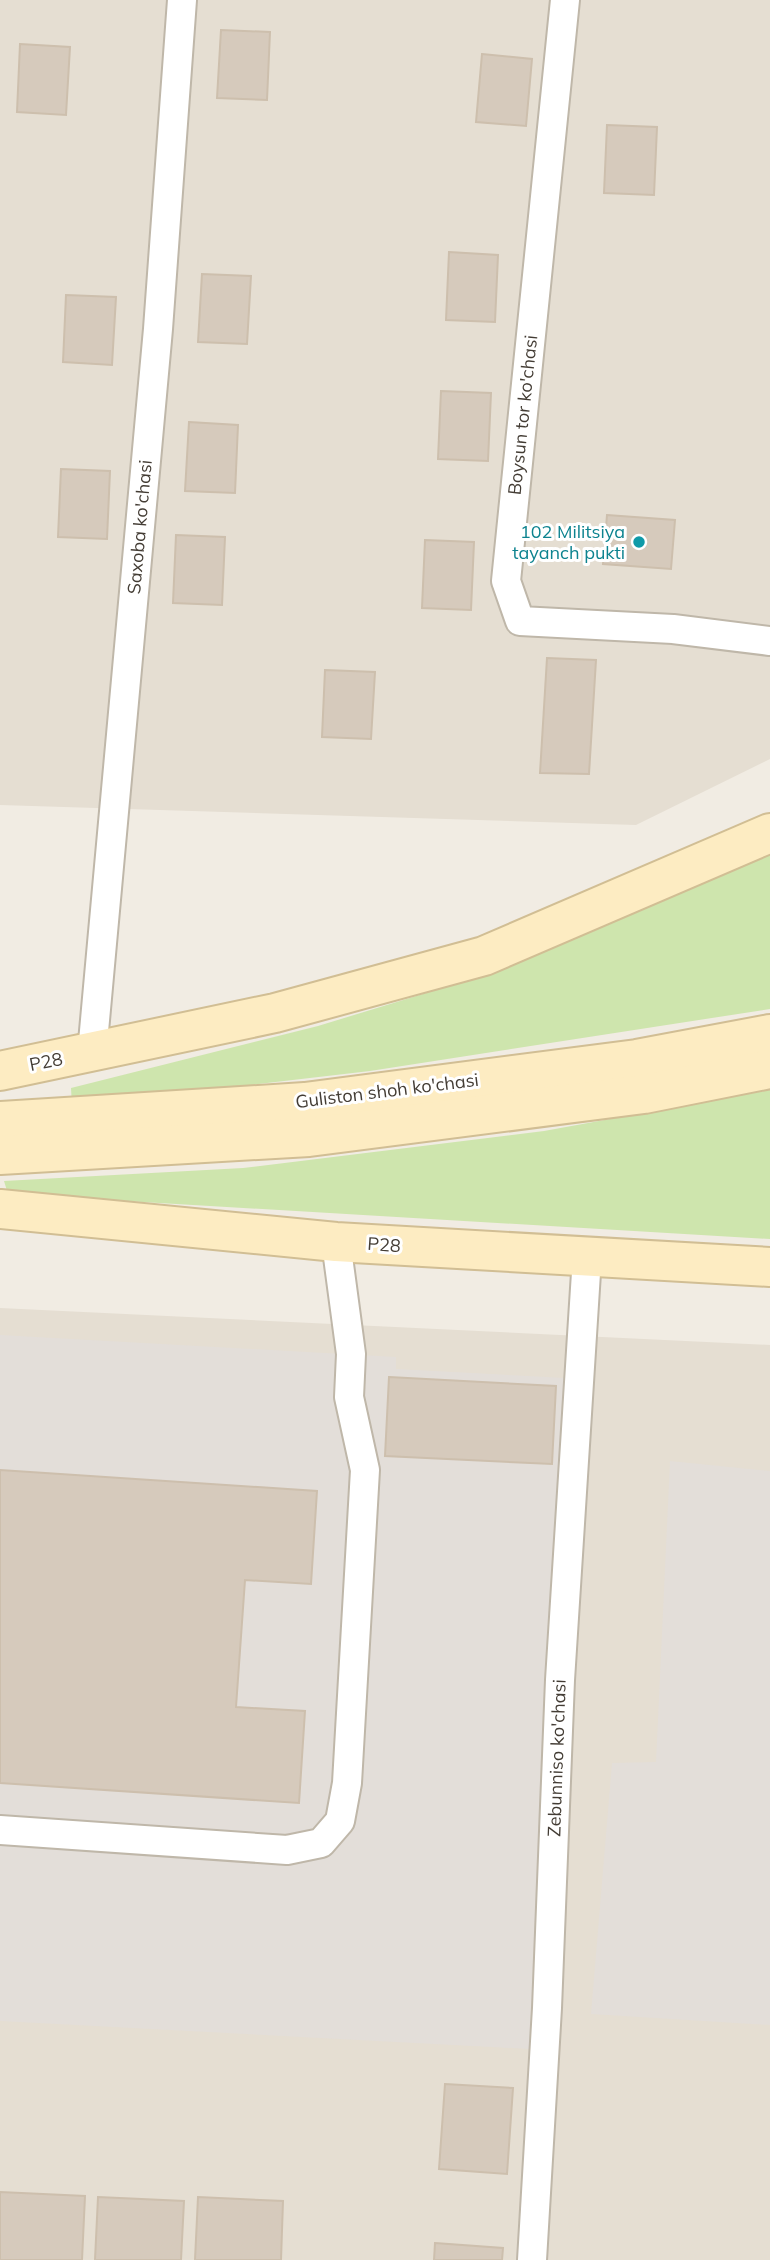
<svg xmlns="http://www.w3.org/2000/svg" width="770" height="2260" font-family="Mulish,sans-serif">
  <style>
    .residential { fill: #e5ded2 }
    .industrial { fill: #e3ded9 }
    .green { fill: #cee5ad }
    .building { fill: #d6cabc; stroke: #cdbfad; stroke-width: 2 }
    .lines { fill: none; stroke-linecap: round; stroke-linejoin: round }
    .street-casing { stroke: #bfb7a9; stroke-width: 32 }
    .secondary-casing { stroke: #d1be94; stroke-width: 42 }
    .street { stroke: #fff; stroke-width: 28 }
    .secondary { stroke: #fdecc2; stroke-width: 38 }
    .culture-dot { fill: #0f9aa8; stroke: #fff; stroke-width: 2.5 }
    .labels { text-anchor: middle; stroke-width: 6; stroke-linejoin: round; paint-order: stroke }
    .street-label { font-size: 18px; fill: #433c34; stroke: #fff }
    .culture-label { font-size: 18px; fill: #0d838f; stroke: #fff; text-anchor: end }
  </style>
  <rect width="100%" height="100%" fill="#f1ece3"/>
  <!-- residential -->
  <g class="residential">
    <path d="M0 0H770V759L636 825 0 805Z"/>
    <path d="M0 1308 770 1345V2260H0Z"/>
  </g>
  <!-- industrial -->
  <g class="industrial">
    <path d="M0 1335 396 1357V1369L566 1378 530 2049 0 2021Z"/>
    <path d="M670 1461 770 1471V2025L591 2014 612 1763 656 1762Z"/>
  </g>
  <!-- green -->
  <g class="green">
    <path d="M770 854V1009L370 1071 72 1106 71 1088 318 1026 495 972Z"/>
    <path d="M770 1090V1239L8 1194 4 1181 243 1168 544 1131Z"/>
  </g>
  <!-- building -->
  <g class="building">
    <path d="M221 30 270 32 267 100 217 98Z"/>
    <path d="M20 44 70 47 66 115 17 112Z"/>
    <path d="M482 54 532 59 526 126 476 122Z"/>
    <path d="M607 125 657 127 654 195 604 193Z"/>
    <path d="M449 252 498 255 495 322 446 320Z"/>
    <path d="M202 274 251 276 247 344 198 342Z"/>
    <path d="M66 295 116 297 112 365 63 362Z"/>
    <path d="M441 391 491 393 488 461 438 459Z"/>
    <path d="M189 422 238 425 235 493 185 491Z"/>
    <path d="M61 469 110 471 107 539 58 537Z"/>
    <path d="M607 515 675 520 671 569 603 564Z"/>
    <path d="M176 535 225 537 222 605 173 603Z"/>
    <path d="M425 540 474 542 471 610 422 608Z"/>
    <path d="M547 658 596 660 589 774 540 773Z"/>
    <path d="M325 670 375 672 371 739 322 737Z"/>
    <path d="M389 1377 556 1386 552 1464 385 1456Z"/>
    <path d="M0 1470 317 1491 311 1584 245 1580 236 1707 305 1711 299 1803 0 1783Z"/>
    <path d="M445 2084 513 2088 507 2174 439 2169Z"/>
    <path d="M0 2192 85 2196 82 2260H0Z"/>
    <path d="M98 2197 184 2201 181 2260H95Z"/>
    <path d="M198 2197 283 2201 281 2260H195Z"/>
    <path d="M435 2243 503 2248 502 2260H434Z"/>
  </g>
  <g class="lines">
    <defs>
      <g id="street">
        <path d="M565 0 506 581 520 621 673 629 770 641"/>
        <path d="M92 1053 158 329 182 0"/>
        <path d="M0 1830 287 1850 321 1843 340 1821 347 1783 365 1470 349 1397 351 1354 336 1242"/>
        <path d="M532 2260 547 2008 560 1680 587 1257"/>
      </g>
      <g id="secondary">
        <path d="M0 1071 275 1013 484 956 770 833"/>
        <path d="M0 1121 305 1102 637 1059 770 1034"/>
        <path d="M0 1155 309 1137 644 1094 770 1069"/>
        <path d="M0 1209 336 1242 770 1267"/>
      </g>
    </defs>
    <!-- street casing -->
    <use href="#street" class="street-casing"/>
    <!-- secondary casing -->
    <use href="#secondary" class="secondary-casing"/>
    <!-- street -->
    <use href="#street" class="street"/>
    <!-- secondary -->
    <use href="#secondary" class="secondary"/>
  </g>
  <!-- markers -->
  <circle class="culture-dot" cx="639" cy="542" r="7"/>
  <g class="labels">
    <!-- street labels -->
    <g class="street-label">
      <text transform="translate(523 415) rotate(-84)" y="6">Boysun tor ko'chasi</text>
      <text transform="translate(140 527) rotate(-85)" y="6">Saxoba ko'chasi</text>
      <text transform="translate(46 1062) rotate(-11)" y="6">P28</text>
      <text transform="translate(387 1091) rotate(-7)" y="6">Guliston shoh ko'chasi</text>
      <text transform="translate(384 1245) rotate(4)" y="6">Р28</text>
      <text transform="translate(557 1758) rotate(-88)" y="6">Zebunniso ko'chasi</text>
    </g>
    <!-- culture labels -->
    <g class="culture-label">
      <text x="625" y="538">102 Militsiya<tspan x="625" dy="21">tayanch pukti</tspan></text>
    </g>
  </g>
</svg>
